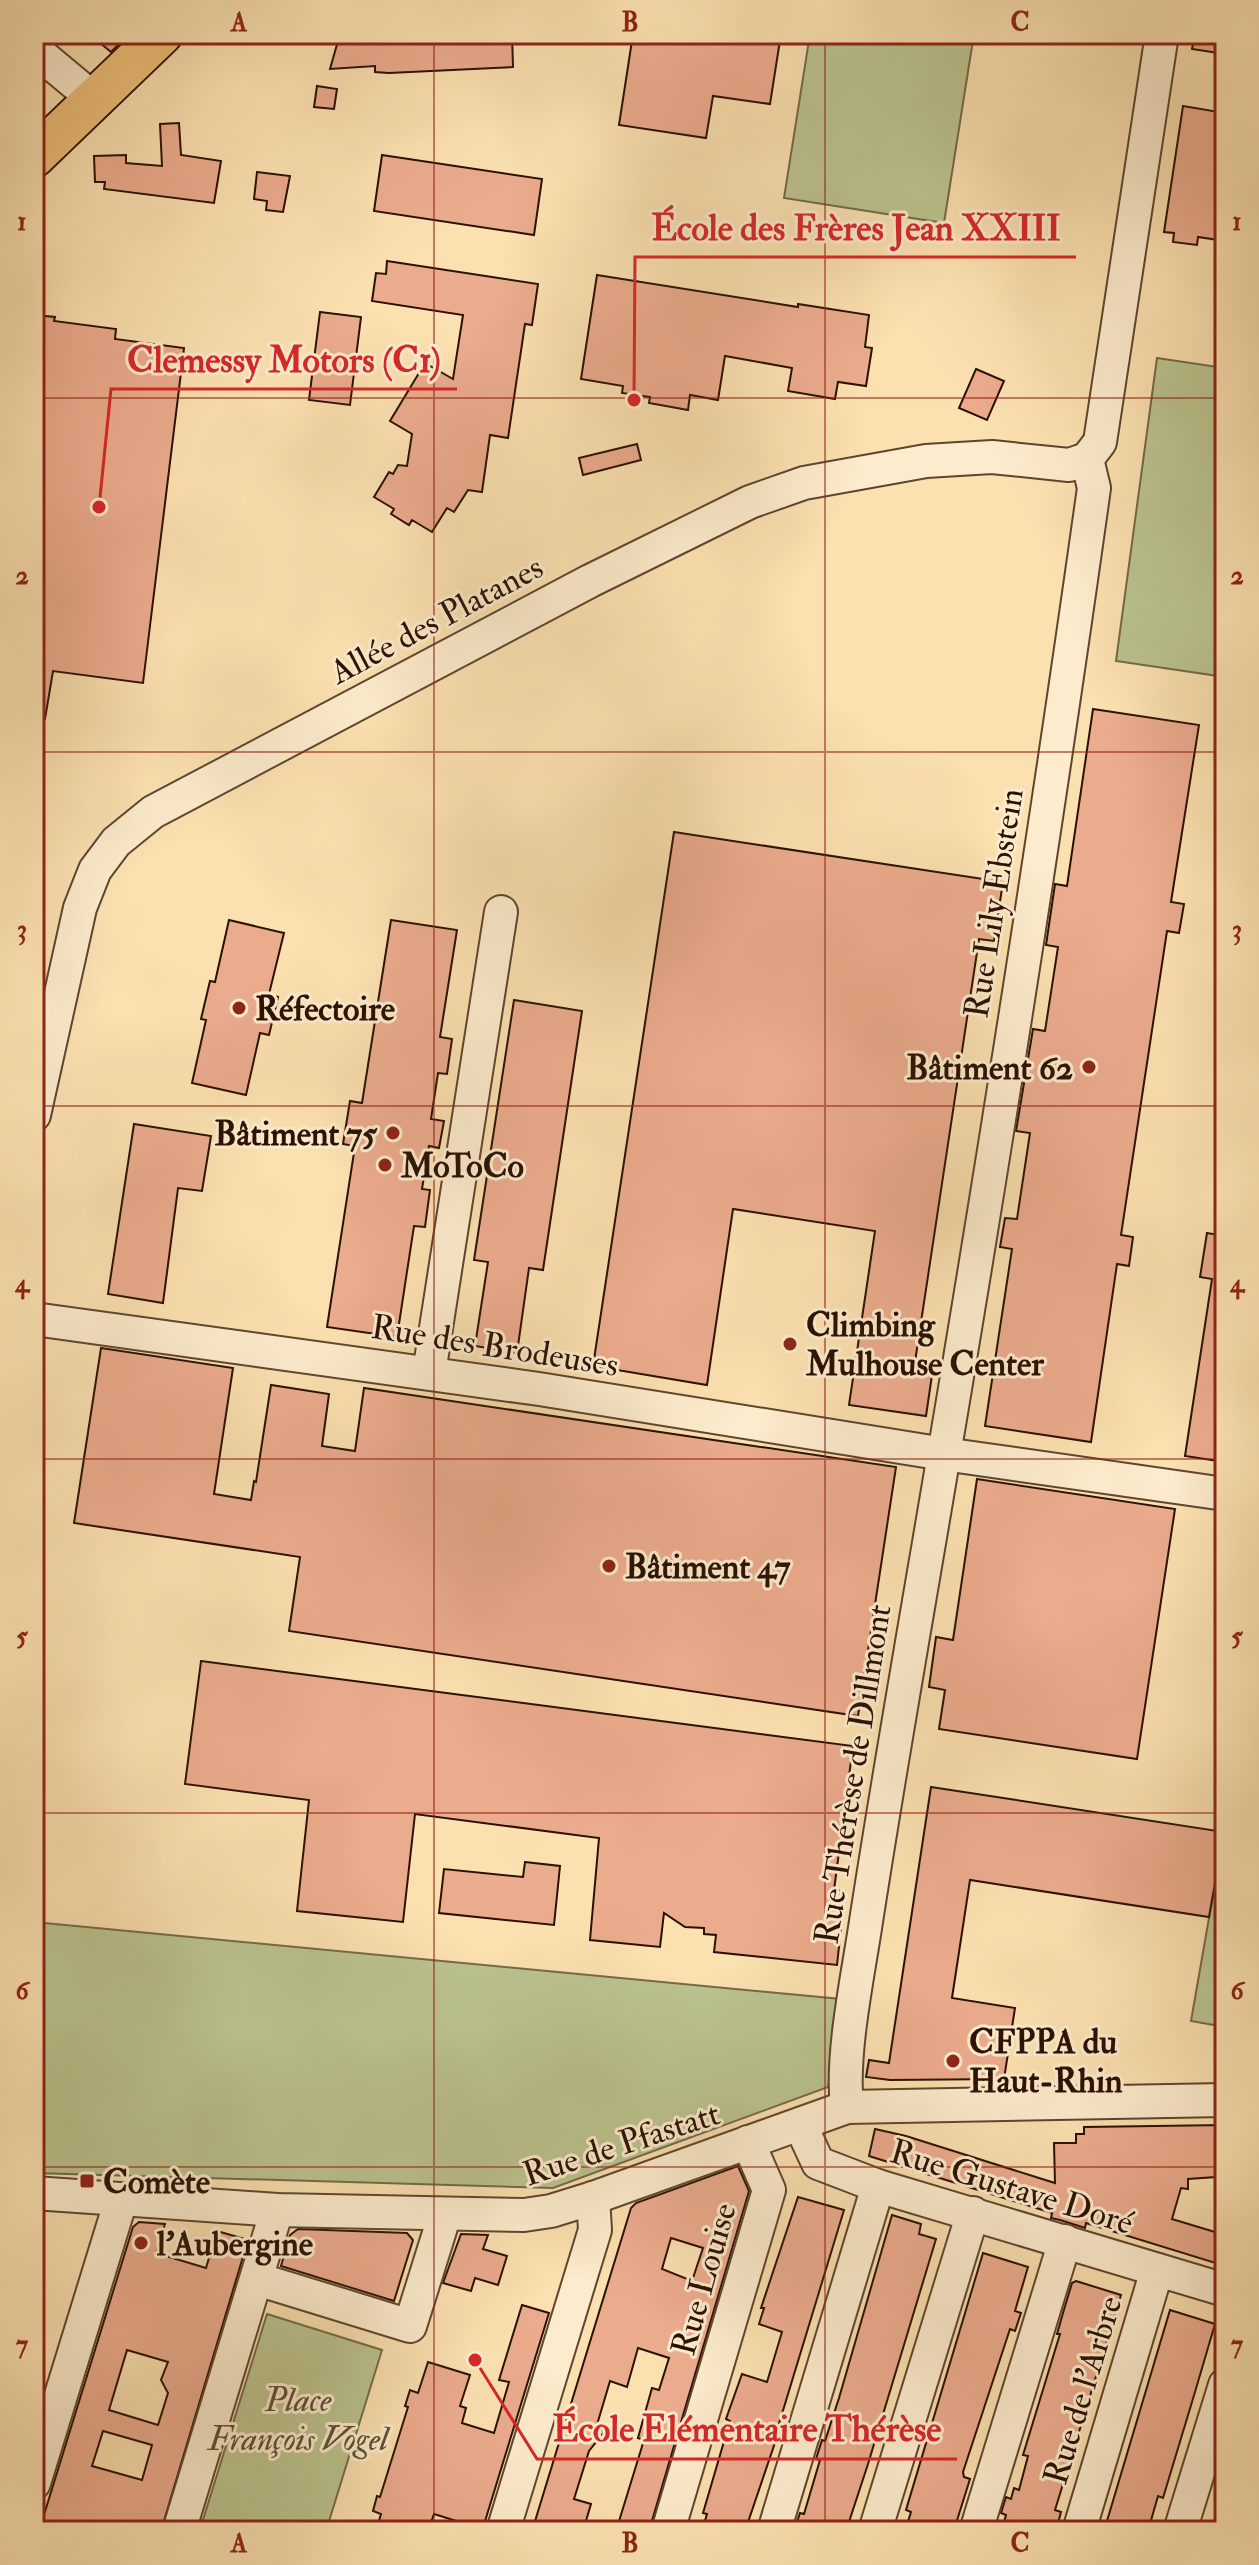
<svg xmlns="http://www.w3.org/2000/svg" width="1259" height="2565" font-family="'IM FELL Double Pica',serif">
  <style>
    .green { fill: #bbc38e; stroke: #736a49; stroke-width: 2 }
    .building { fill: #ebab8d; stroke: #2b1104; stroke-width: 2; fill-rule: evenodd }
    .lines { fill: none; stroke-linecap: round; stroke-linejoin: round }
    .minor-casing { stroke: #5f452f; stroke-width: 36 }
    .major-casing { stroke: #2b1104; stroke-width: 44 }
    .minor { stroke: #fcebcc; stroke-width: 32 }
    .major { stroke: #eec078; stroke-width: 40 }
    .grid { fill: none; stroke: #8f2418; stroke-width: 2; stroke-opacity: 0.55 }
    .poi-dot { fill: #8f2418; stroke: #fcebcc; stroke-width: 3 }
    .labels { text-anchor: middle; stroke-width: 6; stroke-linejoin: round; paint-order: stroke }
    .street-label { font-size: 34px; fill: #2b1104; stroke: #fcebcc }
    .poi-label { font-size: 34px; font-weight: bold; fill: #2b1104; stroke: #fcebcc; text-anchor: start }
    .park-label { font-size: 34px; font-style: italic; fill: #5d4f34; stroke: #fcebcc }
    .leader { fill: none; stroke: #d62828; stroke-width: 3 }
    .callout-dot { fill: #d62828; stroke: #fcebcc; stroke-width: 3 }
    .callout-label { font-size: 36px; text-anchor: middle; font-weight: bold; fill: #d62828; stroke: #fcebcc; stroke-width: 6; stroke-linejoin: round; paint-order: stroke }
    .neatline { fill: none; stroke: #8f2418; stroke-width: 3 }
    .grid-label { font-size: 26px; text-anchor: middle; font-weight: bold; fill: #8f2418 }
  </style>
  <rect width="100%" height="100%" fill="#fbe0b0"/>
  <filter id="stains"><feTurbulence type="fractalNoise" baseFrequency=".0025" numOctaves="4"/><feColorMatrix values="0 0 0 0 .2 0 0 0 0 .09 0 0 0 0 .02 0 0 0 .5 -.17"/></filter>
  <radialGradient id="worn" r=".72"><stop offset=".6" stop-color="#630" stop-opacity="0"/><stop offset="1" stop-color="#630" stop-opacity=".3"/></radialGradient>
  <!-- green -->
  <g class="green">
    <path d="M810 34H974L944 223 784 198Z"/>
    <path d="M1157 358 1225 368V677L1116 661Z"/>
    <path d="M1224 1832H1225V2027L1191 2021Z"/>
    <path d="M34 1922 841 1999 828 2087 553 2188 34 2173Z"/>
    <path d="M267 2314 382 2350 326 2531H227L202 2523Z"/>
  </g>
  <!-- building -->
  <g class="building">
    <path d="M89 34H129L111 52Z"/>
    <path d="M340 34H512L513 67 389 73 375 72V66L330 69Z"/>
    <path d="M633 34H781L770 104 713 96 706 138 619 125Z"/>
    <path d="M1195 34H1225V54L1192 49Z"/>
    <path d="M317 86 337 89 334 109 314 107Z"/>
    <path d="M1183 106 1225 113V241L1198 237 1197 245 1173 242 1174 233 1164 232Z"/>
    <path d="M179 123 181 155 221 161 214 203 104 189 105 182H95L94 156 126 155V163L162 166 160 124Z"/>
    <path d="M382 155 542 179 534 235 374 211Z"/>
    <path d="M257 172 290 176 283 212 266 210 267 201 254 199Z"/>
    <path d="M387 261 538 284 532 325 525 324 508 438 490 435 482 492 468 490 454 512 447 508 432 532 412 520 409 525 391 514 394 509 374 497 389 472 393 474 398 465 407 466 412 434 390 421 425 363 453 379 463 315 372 301 376 273 386 274Z"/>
    <path d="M597 275 798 307V304L869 315 865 347 872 348 866 386 838 382 835 399 788 391 792 368 725 356 718 400 690 395 688 410 649 403 650 397 622 393 623 386 581 379Z"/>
    <path d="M320 312 361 317 350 405 309 400Z"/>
    <path d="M34 315 55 317 54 321 116 329 115 339 184 348 143 683 53 671 45 719 34 718Z"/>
    <path d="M976 369 1004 381 987 420 959 408Z"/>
    <path d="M637 444 641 460 583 475 579 458Z"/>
    <path d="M1093 709 1199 725 1171 902 1184 904 1179 933 1167 931 1121 1235 1133 1237 1129 1266 1117 1264 1091 1442 985 1426 1012 1249 1000 1247 1005 1218 1017 1219 1030 1133 1016 1131 1033 1029 1045 1031 1058 947 1046 945 1055 884 1067 886Z"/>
    <path d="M674 832 1003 882 994 941 979 939 915 1362 929 1365 927 1375H932L926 1416 849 1405 875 1231 733 1209 707 1385 593 1366Z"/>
    <path d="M229 920 284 933 269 994 278 997 269 1035 260 1033 246 1095 192 1083 206 1020 201 1019 210 981 215 982Z"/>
    <path d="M391 920 457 930 440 1037 452 1039 447 1074 438 1073 431 1119 444 1121 439 1148 429 1146 422 1189 430 1190 425 1227 414 1226 397 1337 327 1327 355 1146 343 1144 350 1101 362 1103Z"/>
    <path d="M514 1000 582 1011 543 1270 529 1268 517 1353 475 1346 488 1262 474 1260Z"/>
    <path d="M134 1124 211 1136 202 1191 178 1188 163 1303 108 1294Z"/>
    <path d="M1207 1233 1225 1236V1462L1185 1456 1212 1279 1200 1277Z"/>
    <path d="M101 1348 233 1368 214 1494 251 1500 254 1481 256 1482 271 1385 329 1394 322 1446 355 1451 364 1388 896 1467 858 1716 289 1631 300 1557 74 1523Z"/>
    <path d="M977 1479 1175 1509 1137 1759 939 1729 945 1690 929 1687 936 1637 953 1640Z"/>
    <path d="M201 1661 853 1746 834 1890 845 1891 837 1965 714 1952 716 1935 704 1934V1928L685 1927 664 1913 660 1947 590 1940 599 1838 415 1814 403 1922 297 1911 309 1800 185 1784Z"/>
    <path d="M931 1787 1224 1832 1209 1917 970 1880 952 1998 1015 2008 1004 2079 890 2080 866 2077 869 2060 889 2063Z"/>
    <path d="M525 1862 560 1866 554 1925 439 1913 444 1869 523 1877Z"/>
    <path d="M1225 2125V2155H1215L1216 2177 1188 2179V2189L1181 2188 1172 2219 1225 2235V2266L1086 2223 1085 2228 1060 2220 1051 2218 1052 2213 869 2156 875 2129 906 2136 1055 2183 1054 2143H1076V2134H1084V2127Z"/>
    <path d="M738 2166 749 2191 649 2531H616L644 2440 638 2438 652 2388 659 2390 669 2358 638 2348 627 2387 610 2381 596 2428 605 2431 589 2451 574 2499 591 2504 583 2531H532L631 2208 636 2203ZM671 2238 703 2248 692 2281 662 2269Z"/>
    <path d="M798 2197 844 2210 778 2427 780 2428 745 2531H702L707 2514 703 2513 730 2421 726 2419 742 2374 767 2382 782 2332 759 2324 764 2308H761Z"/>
    <path d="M892 2215 921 2224 919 2234 936 2239 868 2464 846 2531H794L800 2513 804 2514 820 2460 816 2459 822 2440 825 2441 839 2398Z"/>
    <path d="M139 2222 165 2224 156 2253 206 2268 217 2231 248 2240 161 2531H39L133 2227ZM127 2350 168 2362 161 2380 168 2393 158 2425 109 2410ZM103 2431 152 2445 142 2480 92 2466Z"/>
    <path d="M298 2229 407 2233 413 2240 394 2301 281 2266 290 2235Z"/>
    <path d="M461 2234 488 2235 483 2249 507 2256 498 2285 475 2278 471 2291 443 2283Z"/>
    <path d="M983 2253 1028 2267 1015 2311 1021 2313 1015 2331 1010 2329 963 2472 964 2477 970 2479 954 2530 943 2526 942 2531H905L911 2512 906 2510Z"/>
    <path d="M1076 2281 1121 2295 1055 2510 1061 2512 1056 2531H1020L1003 2526 1006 2515 1001 2513 1006 2497 1011 2499 1014 2488 1019 2490 1028 2456 1023 2455 1060 2334H1057L1063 2313 1072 2283Z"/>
    <path d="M522 2305 549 2313 482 2531H464L466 2524 434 2514 428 2531H376L381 2514 373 2511 377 2496 380 2497 408 2407 405 2406 410 2390 418 2393 428 2362 470 2375 460 2406 466 2408 462 2423 494 2433 509 2382 499 2380Z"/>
    <path d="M1170 2310 1215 2324 1195 2392 1163 2498 1158 2496 1148 2531H1104Z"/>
  </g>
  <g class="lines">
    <defs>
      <g id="minor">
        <path d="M34 42 41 55 95 100"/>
        <path d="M1087 459 1100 442 1162 34"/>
        <path d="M34 1115 80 908 95 870 116 842 153 812 590 581 750 502 804 483 926 461 992 457 1069 465 1087 459"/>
        <path d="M34 1319 539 1389 944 1454 1225 1494"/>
        <path d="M429 1373 501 912"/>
        <path d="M847 2107C841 2056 857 1980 865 1928 883 1811 903 1695 923 1578 985 1216 1043 852 1094 488L1087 459"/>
        <path d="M800 2124 818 2163 878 2186 1225 2290"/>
        <path d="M34 2193 277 2210 524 2215 551 2211 593 2198 847 2107 1225 2100"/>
        <path d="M257 2279 410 2326 441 2227V2215"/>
        <path d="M34 2483 121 2200"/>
        <path d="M179 2531 277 2210"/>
        <path d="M503 2531 595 2230 593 2198"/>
        <path d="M668 2531 769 2190 748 2142"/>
        <path d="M774 2531 878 2186"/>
        <path d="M875 2531 973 2213"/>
        <path d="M976 2531 1065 2241"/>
        <path d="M1079 2531 1157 2270"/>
        <path d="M1180 2531 1225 2385"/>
      </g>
      <path id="major" d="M34 157 162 34"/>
    </defs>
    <!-- minor casing -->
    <use href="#minor" class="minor-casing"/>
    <!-- major casing -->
    <use href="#major" class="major-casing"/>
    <!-- minor -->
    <use href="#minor" class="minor"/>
    <!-- major -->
    <use href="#major" class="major"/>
  </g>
  <!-- grid -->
  <path class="grid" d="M434 34V2531M825 34V2531M34 398H1225M34 752H1225M34 1106H1225M34 1459H1225M34 1813H1225M34 2167H1225"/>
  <!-- markers -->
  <g class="poi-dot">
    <circle cx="239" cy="1008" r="8"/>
    <circle cx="1089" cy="1067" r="8"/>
    <circle cx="393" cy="1133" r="8"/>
    <circle cx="385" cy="1165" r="8"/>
    <circle cx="790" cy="1344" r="8"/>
    <circle cx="609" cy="1566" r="8"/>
    <circle cx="953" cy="2061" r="8"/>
    <rect x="79" y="2173" width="16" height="16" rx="4"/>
    <circle cx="141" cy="2243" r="8"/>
  </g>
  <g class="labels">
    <!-- street labels -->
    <g class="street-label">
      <text transform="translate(436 619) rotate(-28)" y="12">Allée des Platanes</text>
      <text transform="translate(993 903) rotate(-81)" y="12">Rue Lily Ebstein</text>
      <text transform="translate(495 1345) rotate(9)" y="12">Rue des Brodeuses</text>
      <text transform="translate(852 1774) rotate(-81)" y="12">Rue Thérèse de Dillmont</text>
      <text transform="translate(621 2143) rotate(-18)" y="12">Rue de Pfastatt</text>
      <text transform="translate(1012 2186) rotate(17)" y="12">Rue Gustave Doré</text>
      <text transform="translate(703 2279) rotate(-74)" y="12">Rue Louise</text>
      <text transform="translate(1082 2390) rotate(-73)" y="12">Rue de l'Arbre</text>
    </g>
    <!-- poi labels -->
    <g class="poi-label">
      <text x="255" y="1020">Réfectoire</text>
      <text x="1073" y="1079" text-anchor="end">Bâtiment 62</text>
      <text x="377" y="1145" text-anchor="end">Bâtiment 75</text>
      <text x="401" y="1177">MoToCo</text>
      <text x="806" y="1336">Climbing<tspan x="806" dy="39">Mulhouse Center</tspan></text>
      <text x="625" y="1578">Bâtiment 47</text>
      <text x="969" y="2053">CFPPA du<tspan x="969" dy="39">Haut-Rhin</tspan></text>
      <text x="103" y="2193">Comète</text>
      <text x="157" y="2255">l’Aubergine</text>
    </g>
    <!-- park labels -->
    <g class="park-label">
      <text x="298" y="2411">Place<tspan x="298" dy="39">François Vogel</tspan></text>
    </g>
  </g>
  <!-- callouts -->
  <path class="leader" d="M634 400L635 257H1076M99 507L111 389H457M475 2360L537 2459H957"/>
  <g class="callout-dot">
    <circle cx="634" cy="400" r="8"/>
    <circle cx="99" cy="507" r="8"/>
    <circle cx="475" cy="2360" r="8"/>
  </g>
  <g class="callout-label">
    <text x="856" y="240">École des Frères Jean XXIII</text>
    <text x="284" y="372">Clemessy Motors (C1)</text>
    <text x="747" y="2441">École Elémentaire Thérèse</text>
  </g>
  <!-- margin -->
  <rect width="1259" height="2565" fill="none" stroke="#fbe0b0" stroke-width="88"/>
  <rect x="44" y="44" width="1171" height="2477" class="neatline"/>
  <g class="grid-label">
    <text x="239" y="31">A</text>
    <text x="630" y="31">B</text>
    <text x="1020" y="31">C</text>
    <text x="22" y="230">1</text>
    <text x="1237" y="230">1</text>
    <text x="22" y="584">2</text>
    <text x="1237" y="584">2</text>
    <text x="22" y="938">3</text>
    <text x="1237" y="938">3</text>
    <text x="22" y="1292">4</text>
    <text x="1237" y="1292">4</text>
    <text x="22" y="1645">5</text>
    <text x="1237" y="1645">5</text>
    <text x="22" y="1999">6</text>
    <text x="1237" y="1999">6</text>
    <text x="22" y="2353">7</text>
    <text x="1237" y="2353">7</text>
    <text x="239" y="2552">A</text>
    <text x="630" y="2552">B</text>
    <text x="1020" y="2552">C</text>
  </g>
  <rect width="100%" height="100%" filter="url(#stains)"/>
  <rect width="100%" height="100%" fill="url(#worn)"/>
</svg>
